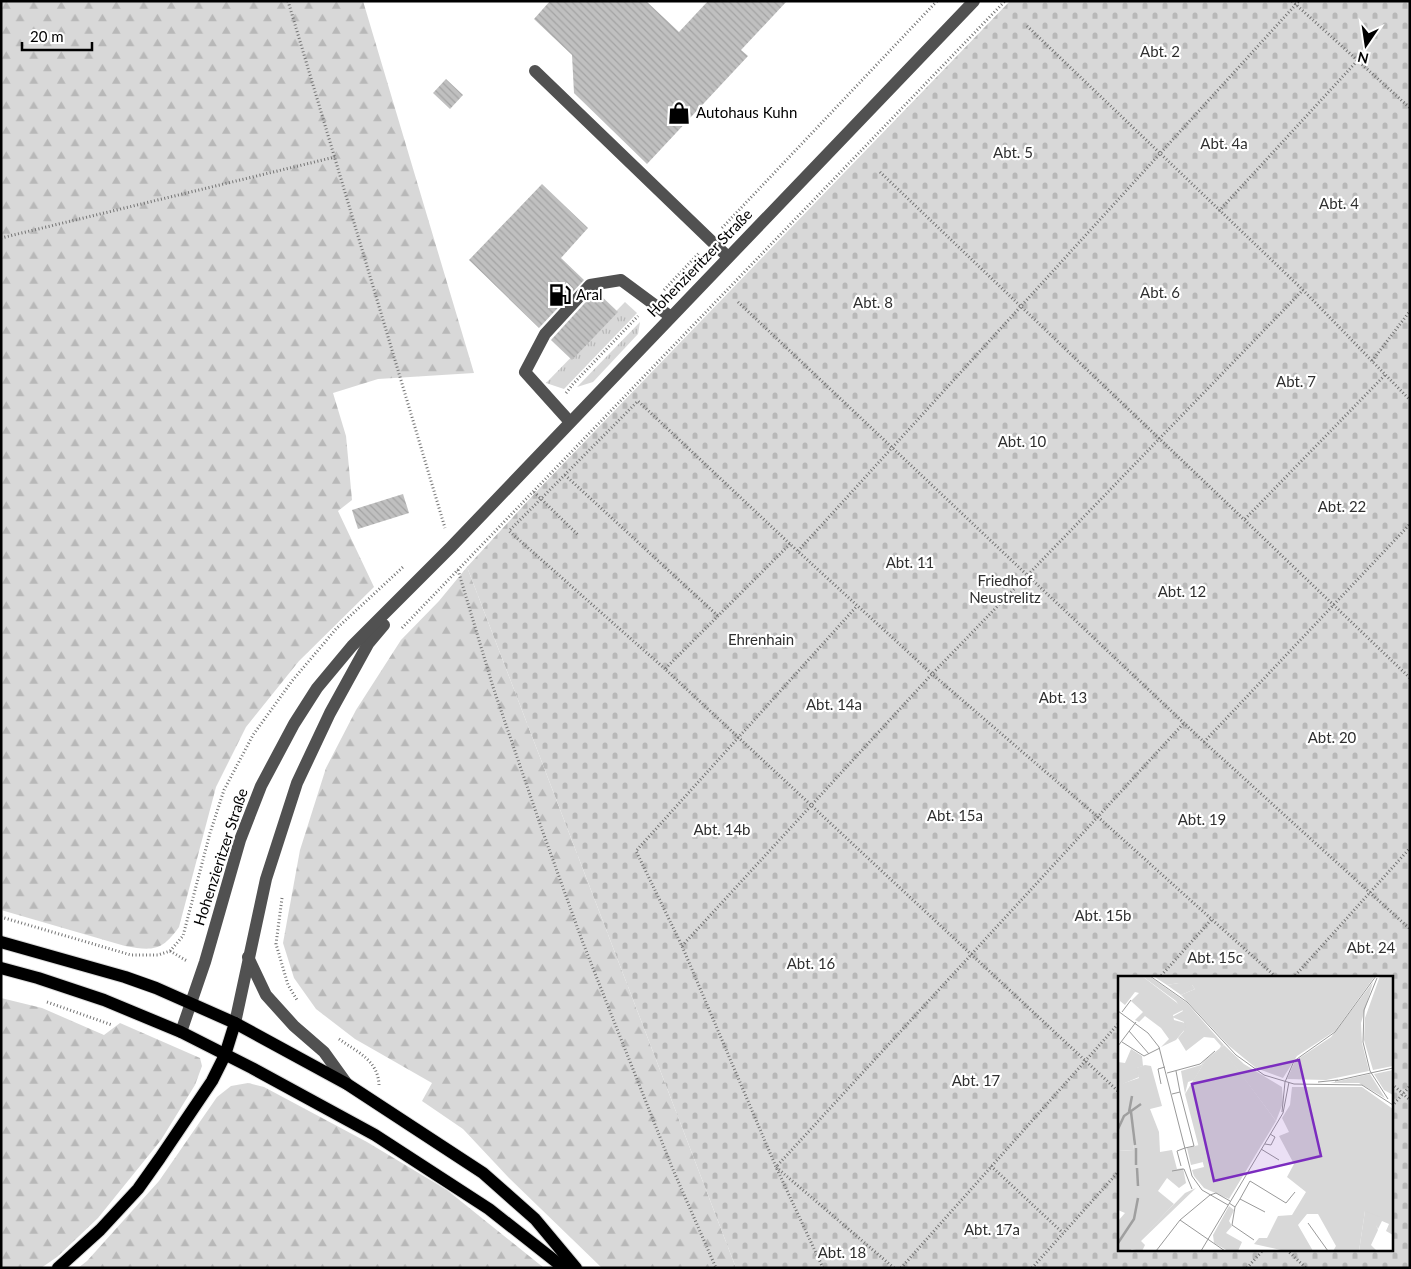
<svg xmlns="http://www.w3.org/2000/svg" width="1411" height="1269" font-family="Lato,sans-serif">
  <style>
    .grass { fill: url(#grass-tufts) }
    .forest { fill: url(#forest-firs) }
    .cemetery { fill: url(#cemetery-stones); fill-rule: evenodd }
    .building { fill: url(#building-back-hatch) }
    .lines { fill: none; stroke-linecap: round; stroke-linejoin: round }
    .major-casing { stroke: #dbdbdb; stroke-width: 14 }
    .path { stroke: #737373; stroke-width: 3; stroke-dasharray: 1 2.5; stroke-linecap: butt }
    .minor { stroke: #515151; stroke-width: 12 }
    .major { stroke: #000; stroke-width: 12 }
    .labels { text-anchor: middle; stroke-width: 4.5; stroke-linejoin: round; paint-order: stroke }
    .park-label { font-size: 15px; fill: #2f2f2f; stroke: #fff }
    .poi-label { font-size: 15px; fill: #000; stroke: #fff; text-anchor: start }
    .street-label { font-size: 15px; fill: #000; stroke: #fff }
    .inset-river { fill: none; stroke: #9f9f9f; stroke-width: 2.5 }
    .inset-road { fill: none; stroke: #999; stroke-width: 1 }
    .view { fill: #7b2cbf; fill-opacity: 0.15; stroke: #7b2cbf; stroke-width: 2.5 }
    .inset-edge { fill: none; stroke: #000; stroke-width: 2.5 }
  </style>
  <defs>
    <pattern id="grass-tufts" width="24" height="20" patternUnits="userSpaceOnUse" patternTransform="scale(1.25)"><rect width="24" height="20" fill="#d8d8d8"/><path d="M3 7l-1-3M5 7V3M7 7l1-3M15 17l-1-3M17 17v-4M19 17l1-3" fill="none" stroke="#b8b8b8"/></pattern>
    <pattern id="forest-firs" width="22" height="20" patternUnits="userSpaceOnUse" patternTransform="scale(1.25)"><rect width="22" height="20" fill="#d8d8d8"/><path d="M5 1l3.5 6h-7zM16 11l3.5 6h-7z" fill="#b8b8b8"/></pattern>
    <pattern id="cemetery-stones" width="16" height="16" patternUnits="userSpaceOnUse" patternTransform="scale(1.25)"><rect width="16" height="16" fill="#d8d8d8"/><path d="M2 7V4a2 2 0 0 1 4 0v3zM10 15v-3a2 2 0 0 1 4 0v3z" fill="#b8b8b8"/></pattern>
    <pattern id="building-back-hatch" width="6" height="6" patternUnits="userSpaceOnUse" patternTransform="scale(1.25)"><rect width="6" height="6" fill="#c0c0c0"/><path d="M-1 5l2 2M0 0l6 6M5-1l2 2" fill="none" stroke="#a3a3a3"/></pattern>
  </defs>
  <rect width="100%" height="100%" fill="#fff"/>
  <!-- grass -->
  <g class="grass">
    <path d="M625 302 637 313 564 389 546 383Z"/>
    <path d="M640 322 638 334 593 382 577 387Z"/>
  </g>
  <!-- forest -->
  <g class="forest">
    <path d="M1 1H363L474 373 378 379 333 393 346 436 352 500 338 511 374 587 299 661 246 727 216 787 179 927C162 951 153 951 125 946L1 910Z"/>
    <path d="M467 567 736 1268H602L509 1178 463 1129 422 1101 432 1083 355 1039 316 1009 294 978 283 943 300 850 326 768 356 710 401 640 439 601Z"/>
    <path d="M1 998 42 1008 104 1035 120 1023 200 1058 202 1066 195 1085 161 1140 98 1218 57 1257 41 1268H1Z"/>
    <path d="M248 1083 264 1087 367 1142 447 1190 544 1268H78L87 1261 159 1181 217 1097 231 1086Z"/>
  </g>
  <!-- cemetery -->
  <path class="cemetery" d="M1010 1H1410V1268H736L467 567 535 493ZM1120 978H1392V1250H1120Z"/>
  <!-- building -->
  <g class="building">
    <path d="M550 1H646L679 32 708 1H787L741 50 748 56 647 164 574 93 572 55 534 19Z"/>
    <path d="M446 79 463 95 450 109 433 93Z"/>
    <path d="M542 184 588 228 561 258 584 280 539 328 469 260Z"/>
    <path d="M597 292 618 312 572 360 551 340 594 293Z"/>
    <path d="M403 494 409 513 358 529 352 510Z"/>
  </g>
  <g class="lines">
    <defs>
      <g id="major">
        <path d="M1 942 125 977 156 988 235 1023 347 1084 483 1173 535 1219 576 1268"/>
        <path d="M1 968 38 978 104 1000 181 1032 252 1068 375 1135 489 1209 564 1268"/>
        <path d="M58 1268 100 1230 138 1189 160 1158 212 1081 225 1055 235 1023"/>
      </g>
    </defs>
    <!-- major casing -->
    <use href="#major" class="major-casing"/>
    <!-- path -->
    <g class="path">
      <path d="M288 1 445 528"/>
      <path d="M1292 1 1410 108"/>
      <path d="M1027 26 1303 290 1410 400"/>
      <path d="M880 172 1410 678"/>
      <path d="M1219 211 1358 60"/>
      <path d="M722 228 937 1"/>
      <path d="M1 238 335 157"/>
      <path d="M664 290 699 253"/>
      <path d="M738 302 1204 742 1410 929"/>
      <path d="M1372 361 1410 311"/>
      <path d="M566 393 573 384 638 316"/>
      <path d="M565 475 718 616"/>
      <path d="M534 492 578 535"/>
      <path d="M1245 519 1385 375"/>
      <path d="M790 544 665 669 1120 1093"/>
      <path d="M798 551 1299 1"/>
      <path d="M458 570 493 687 540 824 583 943 671 1165 716 1268"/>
      <path d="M402 628 1005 1"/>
      <path d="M665 669 509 531 638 401 790 544 932 674 1098 817 1277 978"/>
      <path d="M1204 742 1410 524"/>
      <path d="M282 898 276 944 288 985 297 1000"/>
      <path d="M1 917 131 955H158L170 951 183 936 210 833 224 790 253 735 292 681 336 629 403 567"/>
      <path d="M682 946 932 674 1303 290"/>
      <path d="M170 951 187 961"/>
      <path d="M1159 978 1212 919"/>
      <path d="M1293 978 1410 848"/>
      <path d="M47 1002 112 1025"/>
      <path d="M339 1039C357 1052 378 1060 379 1085"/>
      <path d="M1392 1084 1410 1100"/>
      <path d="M1392 1106 1410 1086"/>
      <path d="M991 1166 1063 1233"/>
      <path d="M1287 1250 1306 1268"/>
      <path d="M823 1268 776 1167 682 946 636 851 857 606"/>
      <path d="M894 1268 776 1167 1184 723"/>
      <path d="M901 1268 1120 1022"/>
      <path d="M1032 1268 1120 1170"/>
      <path d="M1247 1268 1263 1250"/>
    </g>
    <!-- minor -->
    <g class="minor">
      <path d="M535 71 728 257"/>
      <path d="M570 422 525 372 545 334 590 285 621 280 671 317"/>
      <path d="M248 957 266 995 294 1026 324 1052 347 1084"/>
      <path d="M235 1023 266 879 297 783 330 713 368 644 384 625"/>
      <path d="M181 1032 205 962 240 840 261 786 294 724 317 688 352 646 451 547 974 1"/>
    </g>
    <!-- major -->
    <use href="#major" class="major"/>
  </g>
  <!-- icons -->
  <defs>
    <symbol id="shop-bare" viewBox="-9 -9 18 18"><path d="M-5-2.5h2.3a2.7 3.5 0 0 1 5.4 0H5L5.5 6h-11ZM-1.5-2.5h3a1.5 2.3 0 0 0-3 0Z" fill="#000" stroke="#fff" stroke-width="2.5" paint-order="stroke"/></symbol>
    <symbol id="fuel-bare" viewBox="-9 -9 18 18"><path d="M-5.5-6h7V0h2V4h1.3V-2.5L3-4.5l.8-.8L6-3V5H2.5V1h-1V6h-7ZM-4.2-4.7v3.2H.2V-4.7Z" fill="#000" stroke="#fff" stroke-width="2.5" paint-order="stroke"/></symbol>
  </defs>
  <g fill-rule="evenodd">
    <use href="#shop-bare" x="663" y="97" width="32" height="32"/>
    <use href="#fuel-bare" x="544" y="279" width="32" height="32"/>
  </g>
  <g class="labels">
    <!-- park labels -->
    <g class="park-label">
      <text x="1160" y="57">Abt. 2</text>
      <text x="1224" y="149">Abt. 4a</text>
      <text x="1013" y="158">Abt. 5</text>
      <text x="1339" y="209">Abt. 4</text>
      <text x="1160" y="298">Abt. 6</text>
      <text x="873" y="308">Abt. 8</text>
      <text x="1296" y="387">Abt. 7</text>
      <text x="1022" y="447">Abt. 10</text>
      <text x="1342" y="512">Abt. 22</text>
      <text x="910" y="568">Abt. 11</text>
      <text x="1005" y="586">Friedhof<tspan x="1005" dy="17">Neustrelitz</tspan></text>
      <text x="1182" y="597">Abt. 12</text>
      <text x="761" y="645">Ehrenhain</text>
      <text x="1063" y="703">Abt. 13</text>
      <text x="834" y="710">Abt. 14a</text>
      <text x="1332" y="743">Abt. 20</text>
      <text x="955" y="821">Abt. 15a</text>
      <text x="1202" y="825">Abt. 19</text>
      <text x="722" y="835">Abt. 14b</text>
      <text x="1103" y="921">Abt. 15b</text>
      <text x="1371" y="953">Abt. 24</text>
      <text x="1215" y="963">Abt. 15c</text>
      <text x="811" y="969">Abt. 16</text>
      <text x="976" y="1086">Abt. 17</text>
      <text x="992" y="1235">Abt. 17a</text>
      <text x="842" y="1258">Abt. 18</text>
    </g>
    <!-- poi labels -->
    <g class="poi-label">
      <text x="696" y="118">Autohaus Kuhn</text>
      <text x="576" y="300">Aral</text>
    </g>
    <!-- street labels -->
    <g class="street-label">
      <text transform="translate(700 263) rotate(-46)" y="5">Hohenzieritzer Straße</text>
      <text transform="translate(221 857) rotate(-72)" y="5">Hohenzieritzer Straße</text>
    </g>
  </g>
  <!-- overview -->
  <g transform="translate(1118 976)">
    <rect width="275" height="275" fill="#fff"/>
    <path d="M24 0H31L69 27 106 69 101 73 103 70 96 62 86 61 68 75 60 62 66 55V46L54 41 65 35 58 25ZM61 7 74 9 77 13 63 19 49 9ZM8 137 13 138 16 174 0 175V149ZM81 169 85 186 73 189 69 172ZM78 212 23 265 27 269 24 275 12 273 67 217ZM271 223 275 224V259L268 255 271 248 264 245 260 253 258 249 260 254 253 269 259 275H241L247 235ZM111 230 116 234 111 245 114 250 108 257 124 266 120 275H110L96 267 95 259Z" fill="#d8d8d8"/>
    <path d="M0 0H24L67 33 55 39 56 44 67 47 68 52 58 64 43 71 51 63 43 52 27 40 21 46 17 44 25 36 13 25 21 17 17 16 7 29 2 25ZM35 0H257L217 55 179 80 165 102 138 92 110 69 63 19 77 13 74 9 67 12 61 7 49 9ZM262 0H275V90L255 94 246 64 247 42ZM255 6 243 47 244 67 251 95 208 104 169 103 177 85 213 61ZM106 69 126 88 164 111 165 127 158 145 104 73 87 85 76 104 70 106 67 118 63 95 83 89 87 84ZM13 73 24 80 25 90 19 92 21 101 0 110V86L7 87ZM275 94V119L266 114 256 98ZM252 98 267 122 241 107H212ZM174 111H244L275 133V224H271L262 241 247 235 241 275H215L218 270 200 238H189L180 249 195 275H167L136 268 141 262H149L160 240 174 239 188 216 169 201 176 188 161 160 171 156 164 142 172 129Z" fill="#d8d8d8"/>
    <path d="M104 72 158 145 111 223 86 212 76 200 74 194 86 191 67 118 87 85Z" fill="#d8d8d8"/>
    <path d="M27 89 33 90 44 130 32 133 41 156 42 176 54 174 59 193 65 192 68 207 61 212 49 202 40 215 56 228 13 273 14 275H0V245L7 237 0 234V175L16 174 13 138 8 137 0 149V109L21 102 18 92Z" fill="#d8d8d8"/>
    <path class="inset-river" d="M11 136 14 120M13 136 17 169M0 153 6 140 23 128M18 172V189M19 192 20 210M0 267 16 243 20 222"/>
    <path class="inset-road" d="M32 0 69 26 118 79 146 99 176 108 244 109 275 129M259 2 246 34 245 66 252 95 270 123M0 35 30 57 41 71 74 200 84 214 110 229M4 36 13 24M11 55 31 78M4 66 26 80 42 72M0 70 18 46M49 97 82 88 97 75M217 105 275 92M167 106 176 85 217 56 258 0M200 106 220 104M43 108 40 93 47 91M62 116 76 170 67 172M54 118 62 116 58 95M164 136 167 106M147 168 153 169 157 161 152 158M143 173 161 184M63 190 59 175 67 172M54 195 66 193 74 213M92 219 98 217 112 225M122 223 132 205 168 227 177 216M111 227 117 231 114 249 136 264M117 231 122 223 147 236M62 244 107 275M190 247 210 275M38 275 62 244 92 219M83 275 165 137 171 106"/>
    <path class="view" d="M181 84 203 180 96 205 74 108Z"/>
    <rect width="275" height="275" class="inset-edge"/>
  </g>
  <!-- border -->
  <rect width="1411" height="1269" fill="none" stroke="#000000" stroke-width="5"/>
  <!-- north arrow -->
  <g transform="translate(1366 45) rotate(193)" stroke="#ffffff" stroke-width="4" paint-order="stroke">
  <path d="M0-4L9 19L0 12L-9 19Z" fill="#000000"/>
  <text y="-8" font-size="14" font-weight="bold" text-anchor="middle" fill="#000000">N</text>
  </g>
  <!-- scale -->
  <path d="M22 42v8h70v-8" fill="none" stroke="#000000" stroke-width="2.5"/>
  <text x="30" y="42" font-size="15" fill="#000000" stroke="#ffffff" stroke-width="4" paint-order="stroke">20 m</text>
</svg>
